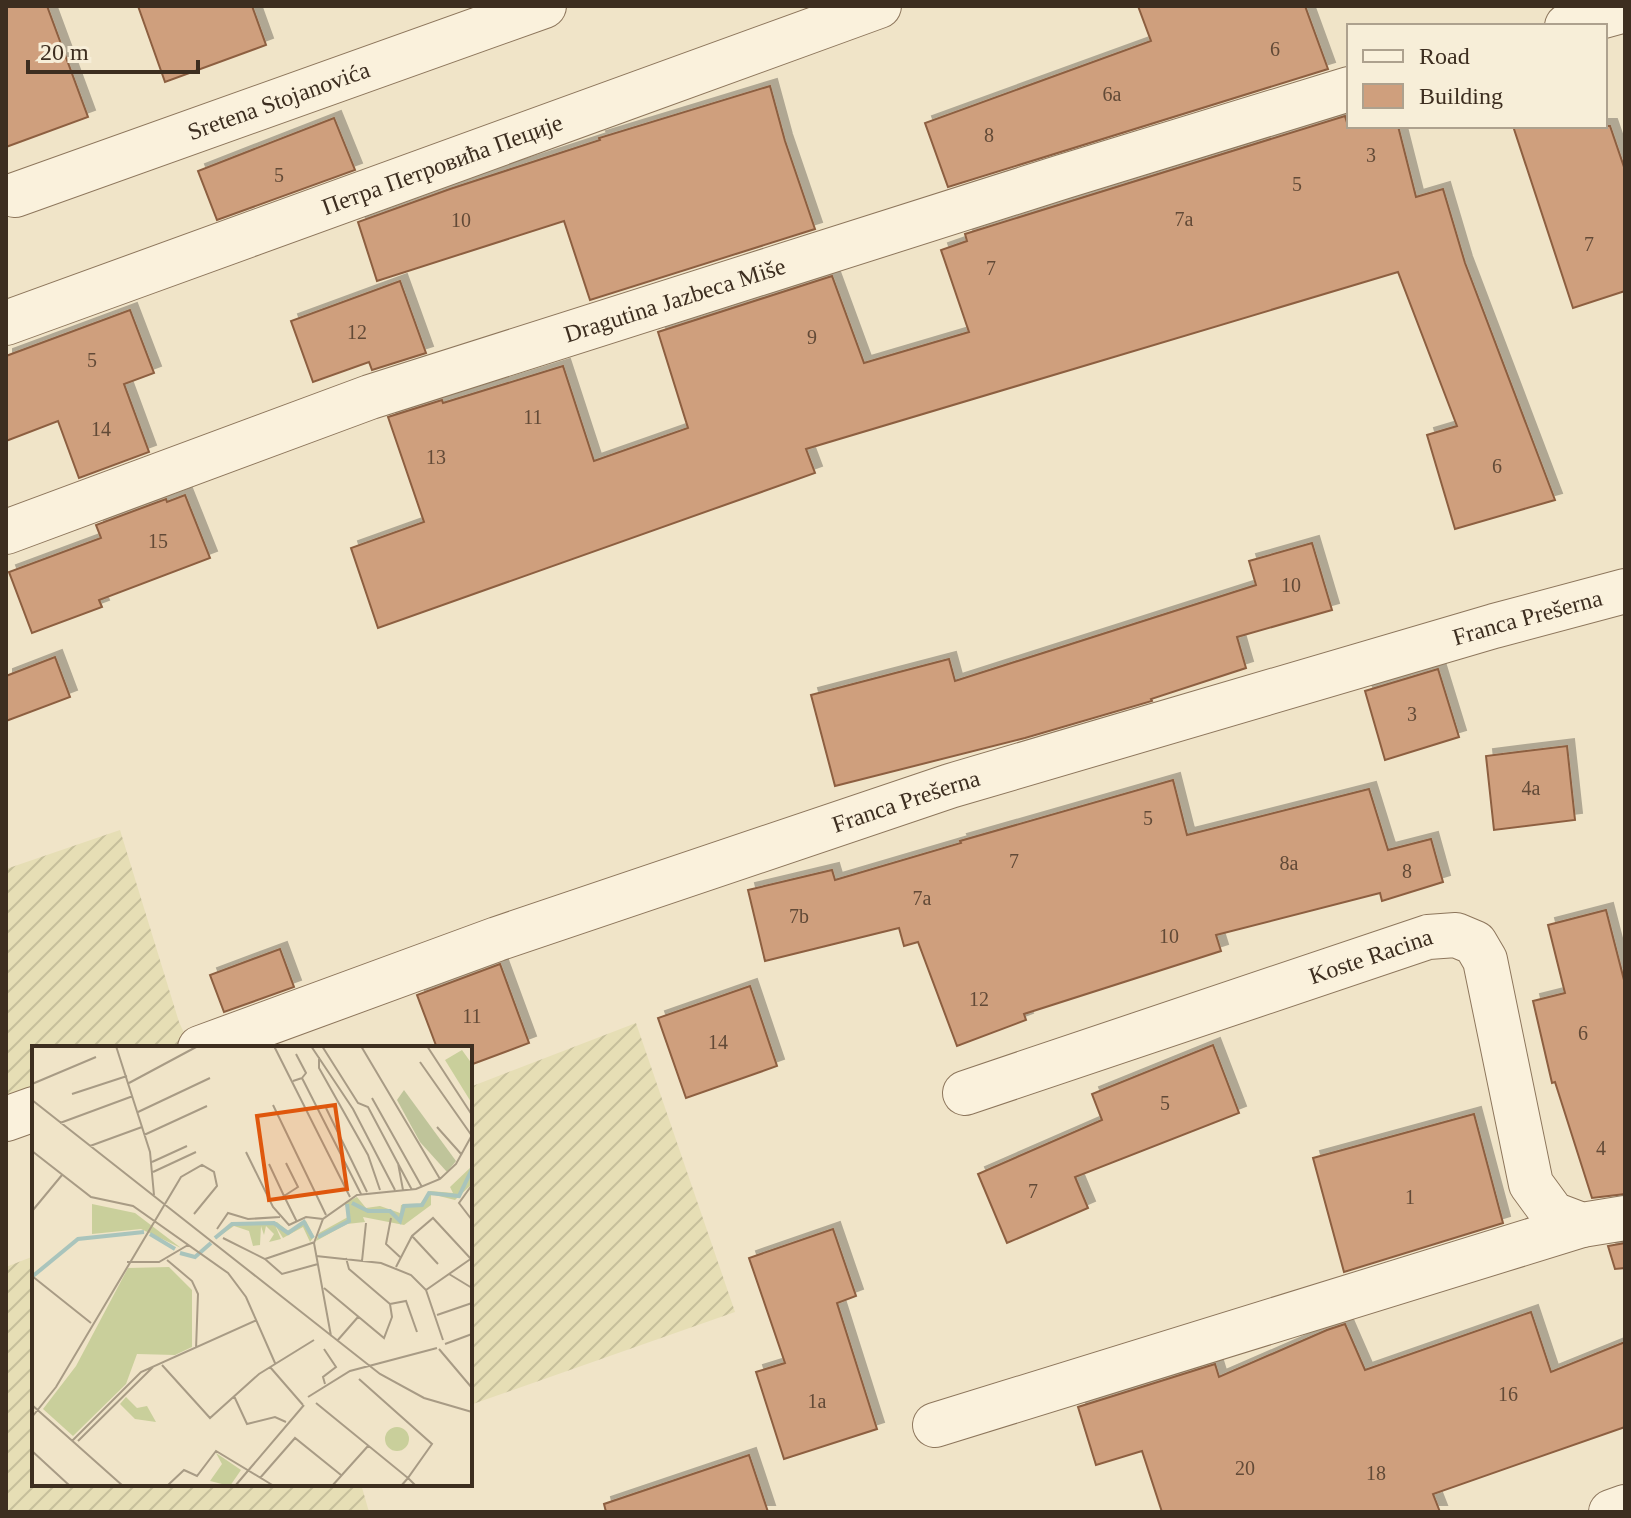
<svg xmlns="http://www.w3.org/2000/svg" width="1631" height="1518" font-family="'Times New Roman',serif">
  <style>
    .farmland { fill: url(#farmland-furrows) }
    .building { fill: #cf9f7d; stroke: #8d5f41; stroke-width: 2; filter: url(#shadow) }
    .lines { fill: none; stroke-linecap: round; stroke-linejoin: round }
    .street-casing { stroke: #8d765c; stroke-width: 46 }
    .street { stroke: #faf1dc; stroke-width: 44 }
    .labels { text-anchor: middle; stroke-width: 6; stroke-linejoin: round; paint-order: stroke }
    .number-label { font-size: 20px; fill: #624a37 }
    .street-label { font-size: 24px; fill: #3d2e20; stroke: #f7eed8 }
    .inset-river { fill: none; stroke: #a9c4bc; stroke-width: 4 }
    .inset-road { fill: none; stroke: #a89b85; stroke-width: 2 }
    .view { fill: #df570d; fill-opacity: 0.15; stroke: #df570d; stroke-width: 4 }
    .inset-edge { fill: none; stroke: #3d2e20; stroke-width: 4 }
  </style>
  <defs>
    <pattern id="farmland-furrows" width="10" height="10" patternUnits="userSpaceOnUse" patternTransform="scale(2)"><rect width="10" height="10" fill="#e6deb5"/><path d="M-1 1l2-2M0 10L10 0M9 11l2-2" fill="none" stroke="#c6bf9b"/></pattern>
    <filter id="shadow"><feDropShadow dx="7" dy="-7" stdDeviation="0" flood-color="#0004"/></filter>
  </defs>
  <rect width="100%" height="100%" fill="#f0e4c8"/>
  <!-- farmland -->
  <g class="farmland">
    <path d="M120 830 179 1022 191 1048H34V1119L6 1129V869Z"/>
    <path d="M636 1023 735 1312 470 1405V1087Z"/>
    <path d="M34 1256V1484H361L369 1512H6V1267Z"/>
  </g>
  <!-- building -->
  <g class="building">
    <path d="M6 6H47L88 117 6 147Z"/>
    <path d="M138 6H252L266 45 165 82Z"/>
    <path d="M1138 6H1305L1328 69 948 187 925 123 1151 41Z"/>
    <path d="M770 86 785 141 815 229 590 300 564 221 377 281 358 222 450 189 600 140 599 138Z"/>
    <path d="M1345 116 1348 126H1398L1416 197 1443 189 1465 263 1555 500 1455 529 1427 435 1457 426 1398 272 806 449 815 473 378 628 351 548 424 522 388 417 442 400 443 403 563 366 594 461 688 428 658 332 832 276 864 363 969 332 941 250 967 241 965 234Z"/>
    <path d="M334 118 355 170 217 220 198 171Z"/>
    <path d="M1513 126H1610L1625 170V291L1573 308Z"/>
    <path d="M400 281 426 353 372 370 369 362 313 382 291 321Z"/>
    <path d="M130 310 154 373 124 384 149 452 79 478 58 421 6 441V356Z"/>
    <path d="M185 495 210 558 99 600 102 607 32 633 9 572 101 538 96 525 166 499 167 502Z"/>
    <path d="M1312 543 1332 610 1237 637 1246 668 1151 699 1152 701 1025 738 835 786 811 695 949 659 955 681 1256 585 1249 561Z"/>
    <path d="M55 657 70 697 6 721V676Z"/>
    <path d="M1438 669 1459 737 1385 760 1365 691Z"/>
    <path d="M1567 746 1575 820 1494 830 1486 756Z"/>
    <path d="M1173 780 1187 835 1369 789 1388 850 1431 839 1443 882 1382 901 1380 893 1216 935 1221 951 1024 1014 1026 1020 957 1046 918 942 904 946 899 928 765 961 748 890 832 870 835 880 961 843 960 841Z"/>
    <path d="M1606 910 1625 984V1194L1592 1198 1555 1082 1552 1083 1533 1001 1565 993 1548 925Z"/>
    <path d="M280 949 294 987 224 1012 210 975Z"/>
    <path d="M500 964 529 1043 470 1065V1048H437L417 995Z"/>
    <path d="M750 986 777 1066 686 1098 658 1018Z"/>
    <path d="M1213 1045 1239 1113 1075 1177 1088 1208 1007 1243 978 1174 1102 1120 1092 1094Z"/>
    <path d="M1474 1114 1503 1223 1344 1272 1313 1158Z"/>
    <path d="M833 1229 856 1296 837 1303 877 1429 784 1459 756 1372 785 1363 749 1258Z"/>
    <path d="M1625 1243V1268L1615 1269 1608 1246Z"/>
    <path d="M1531 1312 1551 1372 1625 1342V1427L1433 1494 1440 1512H1162L1142 1451 1096 1465 1078 1407 1215 1364 1219 1377 1327 1330 1345 1324 1365 1370Z"/>
    <path d="M749 1455 768 1512H606L604 1504Z"/>
  </g>
  <g class="lines">
    <defs>
      <g id="street">
        <path d="M1567 26 1625 10"/>
        <path id="s1" d="M15 195 544 6"/>
        <path id="s2" d="M6 323 879 6"/>
        <path id="s3" d="M6 532 370 397 1062 177 1349 89"/>
        <path id="s4" d="M200 1048 497 939 950 786 1494 626 1625 591"/>
        <path id="s5" d="M965 1093 1428 937 1456 935 1475 943 1485 960 1531 1184 1553 1214 1582 1225 1625 1218"/>
        <path d="M6 1119 34 1109"/>
        <path d="M935 1425 1582 1225"/>
        <path d="M1611 1512 1625 1507"/>
      </g>
    </defs>
    <!-- street casing -->
    <use href="#street" class="street-casing"/>
    <!-- street -->
    <use href="#street" class="street"/>
  </g>
  <g class="labels">
    <!-- number labels -->
    <g class="number-label">
      <text x="1275" y="56">6</text>
      <text x="1112" y="101">6a</text>
      <text x="989" y="142">8</text>
      <text x="1371" y="162">3</text>
      <text x="279" y="182">5</text>
      <text x="1297" y="191">5</text>
      <text x="1184" y="226">7a</text>
      <text x="461" y="227">10</text>
      <text x="1589" y="251">7</text>
      <text x="991" y="275">7</text>
      <text x="357" y="339">12</text>
      <text x="812" y="344">9</text>
      <text x="92" y="367">5</text>
      <text x="533" y="424">11</text>
      <text x="101" y="436">14</text>
      <text x="436" y="464">13</text>
      <text x="1497" y="473">6</text>
      <text x="158" y="548">15</text>
      <text x="1291" y="592">10</text>
      <text x="1412" y="721">3</text>
      <text x="1531" y="795">4a</text>
      <text x="1148" y="825">5</text>
      <text x="1014" y="868">7</text>
      <text x="1289" y="870">8a</text>
      <text x="1407" y="878">8</text>
      <text x="922" y="905">7a</text>
      <text x="799" y="923">7b</text>
      <text x="1169" y="943">10</text>
      <text x="979" y="1006">12</text>
      <text x="472" y="1023">11</text>
      <text x="1583" y="1040">6</text>
      <text x="718" y="1049">14</text>
      <text x="1165" y="1110">5</text>
      <text x="1601" y="1155">4</text>
      <text x="1033" y="1198">7</text>
      <text x="1410" y="1204">1</text>
      <text x="1508" y="1401">16</text>
      <text x="817" y="1408">1a</text>
      <text x="1245" y="1475">20</text>
      <text x="1376" y="1480">18</text>
    </g>
    <!-- street labels -->
    <g class="street-label">
      <text dy="8" stroke="none"><textPath href="#s1" startOffset="280">Sretena Stojanovića</textPath></text>
      <text dy="8" stroke="none"><textPath href="#s2" startOffset="464">Петра Петровића Пеције</textPath></text>
      <text dy="8" stroke="none"><textPath href="#s3" startOffset="708">Dragutina Jazbeca Miše</textPath></text>
      <text dy="8" stroke="none"><textPath href="#s4" startOffset="1396">Franca Prešerna</textPath></text>
      <text dy="8" stroke="none"><textPath href="#s4" startOffset="748">Franca Prešerna</textPath></text>
      <text dy="8" stroke="none"><textPath href="#s5" startOffset="428">Koste Racina</textPath></text>
    </g>
  </g>
  <!-- overview -->
  <g transform="translate(32 1046)">
    <rect width="440" height="440" fill="#f0e4c8"/>
    <path d="M440 120V138L423 154 399 148V159L372 179 331 171 333 176 315 178 284 195 287 187 316 171 313 157 325 151 334 162 348 160 368 167 369 159 388 158 398 145 421 147 418 141ZM60 158 103 167 149 202 109 183 60 188Z" fill="#c9cf9b"/>
    <path d="M430 4 440 18 439 56 413 14ZM274 175 282 191 278 196 271 181 251 192 243 179 249 193 237 196 242 188 234 180 232 189 229 180 228 199 221 200 217 185 202 180 182 194 200 177 245 176 256 185Z" fill="#c9cf9b"/>
    <path d="M372 44 424 115 415 126 388 96 365 54Z" fill="#bfc49a"/>
    <path d="M137 221 160 244V301L143 309 105 308 94 338 41 390 11 363 44 320 96 222ZM94 351 105 362 115 360 124 376 103 373 88 358ZM353 393a12 12 0 1 1 24 0a12 12 0 1 1-24 0ZM184 407 209 424 198 440 178 435 190 418Z" fill="#c9cf9b"/>
    <path class="inset-river" d="M320 157 336 165H358L368 175 372 160 390 159 397 147 427 150 440 123M118 188 143 203M286 191 317 175 315 158M183 192 200 178 242 177 256 187 272 176 281 192M148 207 163 211 179 197M1 230 46 193 112 186"/>
    <path class="inset-road" d="M84 0 118 106 122 149M242 0 318 151M279 0 321 63 363 144M290 0 326 57 336 61 380 144M329 0 408 133M395 0 440 69M264 8 274 27 270 32M287 11V22L336 109 348 144M388 16 440 90M261 35 270 32 329 148M97 37 166 0M0 38 64 11M40 48 95 30M340 52 390 141M0 54 348 328 392 352 440 366M241 59 294 169M294 62 335 146M106 66 178 32M28 77 101 50M405 81 430 109M112 89 175 60M58 100 110 81M0 105 59 151 101 160 196 227 214 251 243 317M214 106 241 161 257 179 274 171 291 173M120 116 155 100M254 117 266 141 252 150 265 176M366 117 371 144M237 118 252 150M121 126 164 106M440 139 427 157 440 174M1 164 30 129M359 172 354 198 368 211M185 183 196 167 216 173 248 171M380 190 406 218M191 192 233 213 250 228 286 218M284 210 349 217 379 229 394 244 411 294M233 213 283 196M135 214 160 235 166 248 164 303M330 215 334 177M95 216H127L156 199M364 221 380 190 401 172 439 213M417 228 440 242M0 230 59 277M292 242 352 292 360 271 358 258 317 223 314 212M394 244 440 212M358 258 374 255 385 286M405 269 440 257M299 290 282 197 291 173 325 149 384 143 408 133 424 118 440 89M305 295 326 271M413 298 440 288M292 303 304 321 291 331 293 338M407 303 440 342M130 319 178 372 227 328 282 294M238 321 271 359M327 333 400 398 376 432 384 440M202 350 215 378 243 371 254 376M276 351 318 325 405 302M284 357 376 432 369 440M0 359 91 440M0 371 24 341 149 131 170 119 182 126 185 140 162 168M40 395 109 326 225 274M46 395 121 321M0 405 38 440M228 432 263 392 309 429M135 440 152 424 165 430 184 405 242 440M203 440 272 359M300 440 336 400"/>
    <path class="view" d="M303 59 315 143 237 154 225 70Z"/>
    <rect width="440" height="440" class="inset-edge"/>
  </g>
  <!-- border -->
  <rect width="1631" height="1518" fill="none" stroke="#3d2e20" stroke-width="16"/>
  <!-- legend -->
  <rect x="1347" y="24" width="260" height="104" fill="#f7eed8" stroke="#ada18e" stroke-width="2"/>
  <rect x="1363" y="50" width="40" height="12" fill="#faf1dc" stroke="#ada18e" stroke-width="2"/>
  <text x="1419" y="64" font-size="24" fill="#3d2e20">Road</text>
  <rect x="1363" y="84" width="40" height="24" fill="#cf9f7d" stroke="#ada18e" stroke-width="2"/>
  <text x="1419" y="104" font-size="24" fill="#3d2e20">Building</text>
  <!-- scale -->
  <path d="M28 60v12h170v-12" fill="none" stroke="#3d2e20" stroke-width="4"/>
  <text x="40" y="60" font-size="24" fill="#3d2e20" stroke="#f7eed8" stroke-width="6" paint-order="stroke">20 m</text>
</svg>
